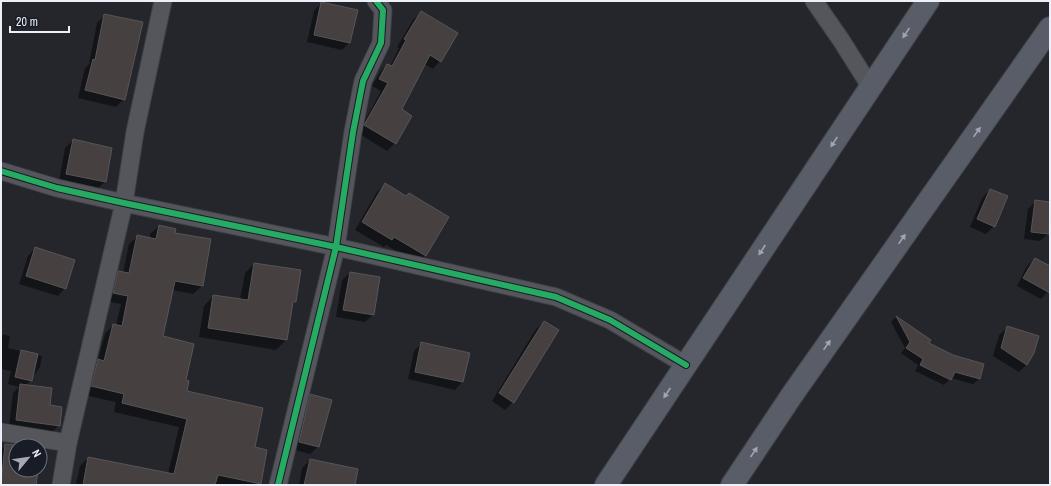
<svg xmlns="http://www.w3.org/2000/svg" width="1051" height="486" font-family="'Archivo Narrow',sans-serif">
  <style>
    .shadow { fill: #0007 }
    .building { fill: #464041; stroke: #575556 }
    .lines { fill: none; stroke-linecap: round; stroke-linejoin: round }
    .minor-casing { stroke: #3e4145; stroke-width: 19 }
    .motorway-casing { stroke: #3e4145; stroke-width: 24 }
    .minor { stroke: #54565b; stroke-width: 17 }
    .motorway { stroke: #585d68; stroke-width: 22 }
    .cycleway-casing { stroke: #171c26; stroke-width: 8 }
    .cycleway { stroke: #26ab63; stroke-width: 6 }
    .oneway { fill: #a2a6b0 }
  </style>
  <rect width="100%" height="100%" fill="#24262c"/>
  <!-- shadow -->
  <g class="shadow">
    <path d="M321 3 349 43 342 50 307 42 314 11Z"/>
    <path d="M421 12 440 61 433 69 424 64 400 110 395 143 387 151 358 133 381 91 372 86 380 72 387 65 390 66 399 48 397 47 413 20Z"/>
    <path d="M105 15 124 99 116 107 78 98 85 68 89 64 97 23Z"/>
    <path d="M73 140 105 182 97 189 59 181 65 148Z"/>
    <path d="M385 184 406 197 448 217 425 256 417 263 386 245 384 247 355 230 377 192Z"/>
    <path d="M990 190 994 226 986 234 970 227 982 198Z"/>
    <path d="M1036 201 1050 203 1048 234 1040 241 1024 239 1028 209Z"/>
    <path d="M159 226 174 234 202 286 193 294 172 290 161 337 185 381V392L254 448 260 483 258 485H76L80 466 88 458 168 474 179 427 114 412 116 402 84 395 90 369 98 360 105 334 113 325 116 326 121 304 106 301 110 280 119 272 123 273 129 244 138 236 150 238V234Z"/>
    <path d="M35 248 65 288 58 296 19 284 28 256Z"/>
    <path d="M1035 259 1050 267V289L1041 299 1017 286 1027 266Z"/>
    <path d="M254 264 295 302 291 306 286 340 276 350 199 337 204 306 213 296 240 300 245 273Z"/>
    <path d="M350 273 379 278 373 315 365 322 336 317 342 280Z"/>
    <path d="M896 317 930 340 927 344 979 379 973 384 951 378 944 385 915 371 918 365 901 353 905 348 891 322Z"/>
    <path d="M544 322 513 402 505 410 492 401 536 329Z"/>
    <path d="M1007 328 1027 364 1019 372 993 356 999 335Z"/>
    <path d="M1 334 10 336 8 348 42 356 40 367 26 386 49 406 59 425 51 433 9 427 13 393 19 387 8 384 11 371 1 369Z"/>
    <path d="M422 343 468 353 462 382 455 390 408 379 414 351Z"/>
    <path d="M311 395 330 401 318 447 310 454 292 449 303 403Z"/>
    <path d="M6 445 16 446V470H37L35 485H1V450Z"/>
    <path d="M310 460 354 485H299L302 468Z"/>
  </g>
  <!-- building -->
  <g class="building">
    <path d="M321 2 358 10 350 43 314 35Z"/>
    <path d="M421 11 458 33 441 62 430 55 402 109 412 116 396 144 364 125 388 83 379 79 387 64 392 66 406 40 404 39Z"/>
    <path d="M104 14 143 22 125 100 85 90 93 59 95 60Z"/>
    <path d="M73 139 112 148 106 182 66 174Z"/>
    <path d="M385 183 406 196 409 193 449 217 426 256 394 237 392 240 362 222Z"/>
    <path d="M990 189 1008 196 995 227 977 219Z"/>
    <path d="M1035 200 1050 202 1049 234 1031 232Z"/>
    <path d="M159 225 176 229 175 233 211 239 203 286 175 281 163 336 194 344 186 380 189 381 187 391 263 408 255 447 267 450 261 484 218 475 215 485H83L88 457 174 474 187 419 122 403 124 394 91 386 98 359 104 361 113 324 122 326 128 296 113 293 118 271 129 273 137 235 156 239Z"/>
    <path d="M35 247 75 260 66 289 26 276Z"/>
    <path d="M1035 258 1050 266V293L1023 278Z"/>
    <path d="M254 263 301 270 296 302H293L287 340 208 328 213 295 248 300Z"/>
    <path d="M350 272 380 277 374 315 343 310Z"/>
    <path d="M896 316 931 340 929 343 953 355 984 364 980 379 955 372 951 380 920 365 923 359 906 348 910 342Z"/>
    <path d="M544 321 559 330 514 403 499 393Z"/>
    <path d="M1007 326 1039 336 1034 353 1027 365 1001 348Z"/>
    <path d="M421 342 470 353 463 382 415 372Z"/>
    <path d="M21 350 38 354 32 381 15 377Z"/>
    <path d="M20 384 52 388 50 405 62 407 60 426 16 420Z"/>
    <path d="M310 394 332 400 319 447 299 442Z"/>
    <path d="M5 444 22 446H16V470H38L36 485H1Z"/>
    <path d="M310 459 358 469 355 485H304Z"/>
  </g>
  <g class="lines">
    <defs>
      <g id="minor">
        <path d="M814 1 841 40 870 86"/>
        <path d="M1 171 57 188 124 203 336 247 556 297 610 320 686 365"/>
        <path d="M1 432 68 443"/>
        <path d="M61 485 68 443 124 203 135 132 163 1"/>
        <path d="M278 485 336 247 353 132 363 81 381 43 383 10 376 1"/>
      </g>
      <g id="motorway">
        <path d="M606 485 928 1"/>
        <path d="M732 485 792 395 1050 28"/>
      </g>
    </defs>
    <!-- minor casing -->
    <use href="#minor" class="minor-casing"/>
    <!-- motorway casing -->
    <use href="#motorway" class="motorway-casing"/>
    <!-- minor -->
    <use href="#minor" class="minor"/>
    <!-- motorway -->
    <use href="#motorway" class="motorway"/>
    <defs>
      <g id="cycleway">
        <path d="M1 171 57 188 124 203 336 247 556 297 610 320 686 365"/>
        <path d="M278 485 336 247 353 132 363 81 381 43 383 10 376 1"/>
      </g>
    </defs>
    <!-- cycleway casing -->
    <use href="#cycleway" class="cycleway-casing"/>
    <!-- cycleway -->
    <use href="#cycleway" class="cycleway"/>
  </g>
  <!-- one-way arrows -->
  <defs><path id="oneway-solid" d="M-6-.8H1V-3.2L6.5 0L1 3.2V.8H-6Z"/></defs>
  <g class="oneway">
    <use href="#oneway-solid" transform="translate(906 33) rotate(124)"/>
    <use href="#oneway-solid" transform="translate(977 132) rotate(-55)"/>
    <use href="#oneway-solid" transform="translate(834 142) rotate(123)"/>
    <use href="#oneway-solid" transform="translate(902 239) rotate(-55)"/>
    <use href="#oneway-solid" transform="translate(762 250) rotate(123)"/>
    <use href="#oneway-solid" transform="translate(827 345) rotate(-55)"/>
    <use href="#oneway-solid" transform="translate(667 393) rotate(124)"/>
    <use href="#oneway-solid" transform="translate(754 452) rotate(-56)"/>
  </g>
  <!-- border -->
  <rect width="1051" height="486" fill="none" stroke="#edf0f8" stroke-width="4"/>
  <!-- north arrow -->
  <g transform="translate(28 458) rotate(61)"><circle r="19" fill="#171c26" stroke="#6d717a"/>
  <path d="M0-3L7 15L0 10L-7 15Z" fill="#a7a9b1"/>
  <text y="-6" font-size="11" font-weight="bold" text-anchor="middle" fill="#edf0f8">N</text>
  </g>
  <!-- scale -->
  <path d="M10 26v6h59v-6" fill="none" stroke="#edf0f8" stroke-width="2"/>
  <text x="16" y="26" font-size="12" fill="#edf0f8" stroke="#171c26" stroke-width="3" paint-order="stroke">20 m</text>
</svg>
